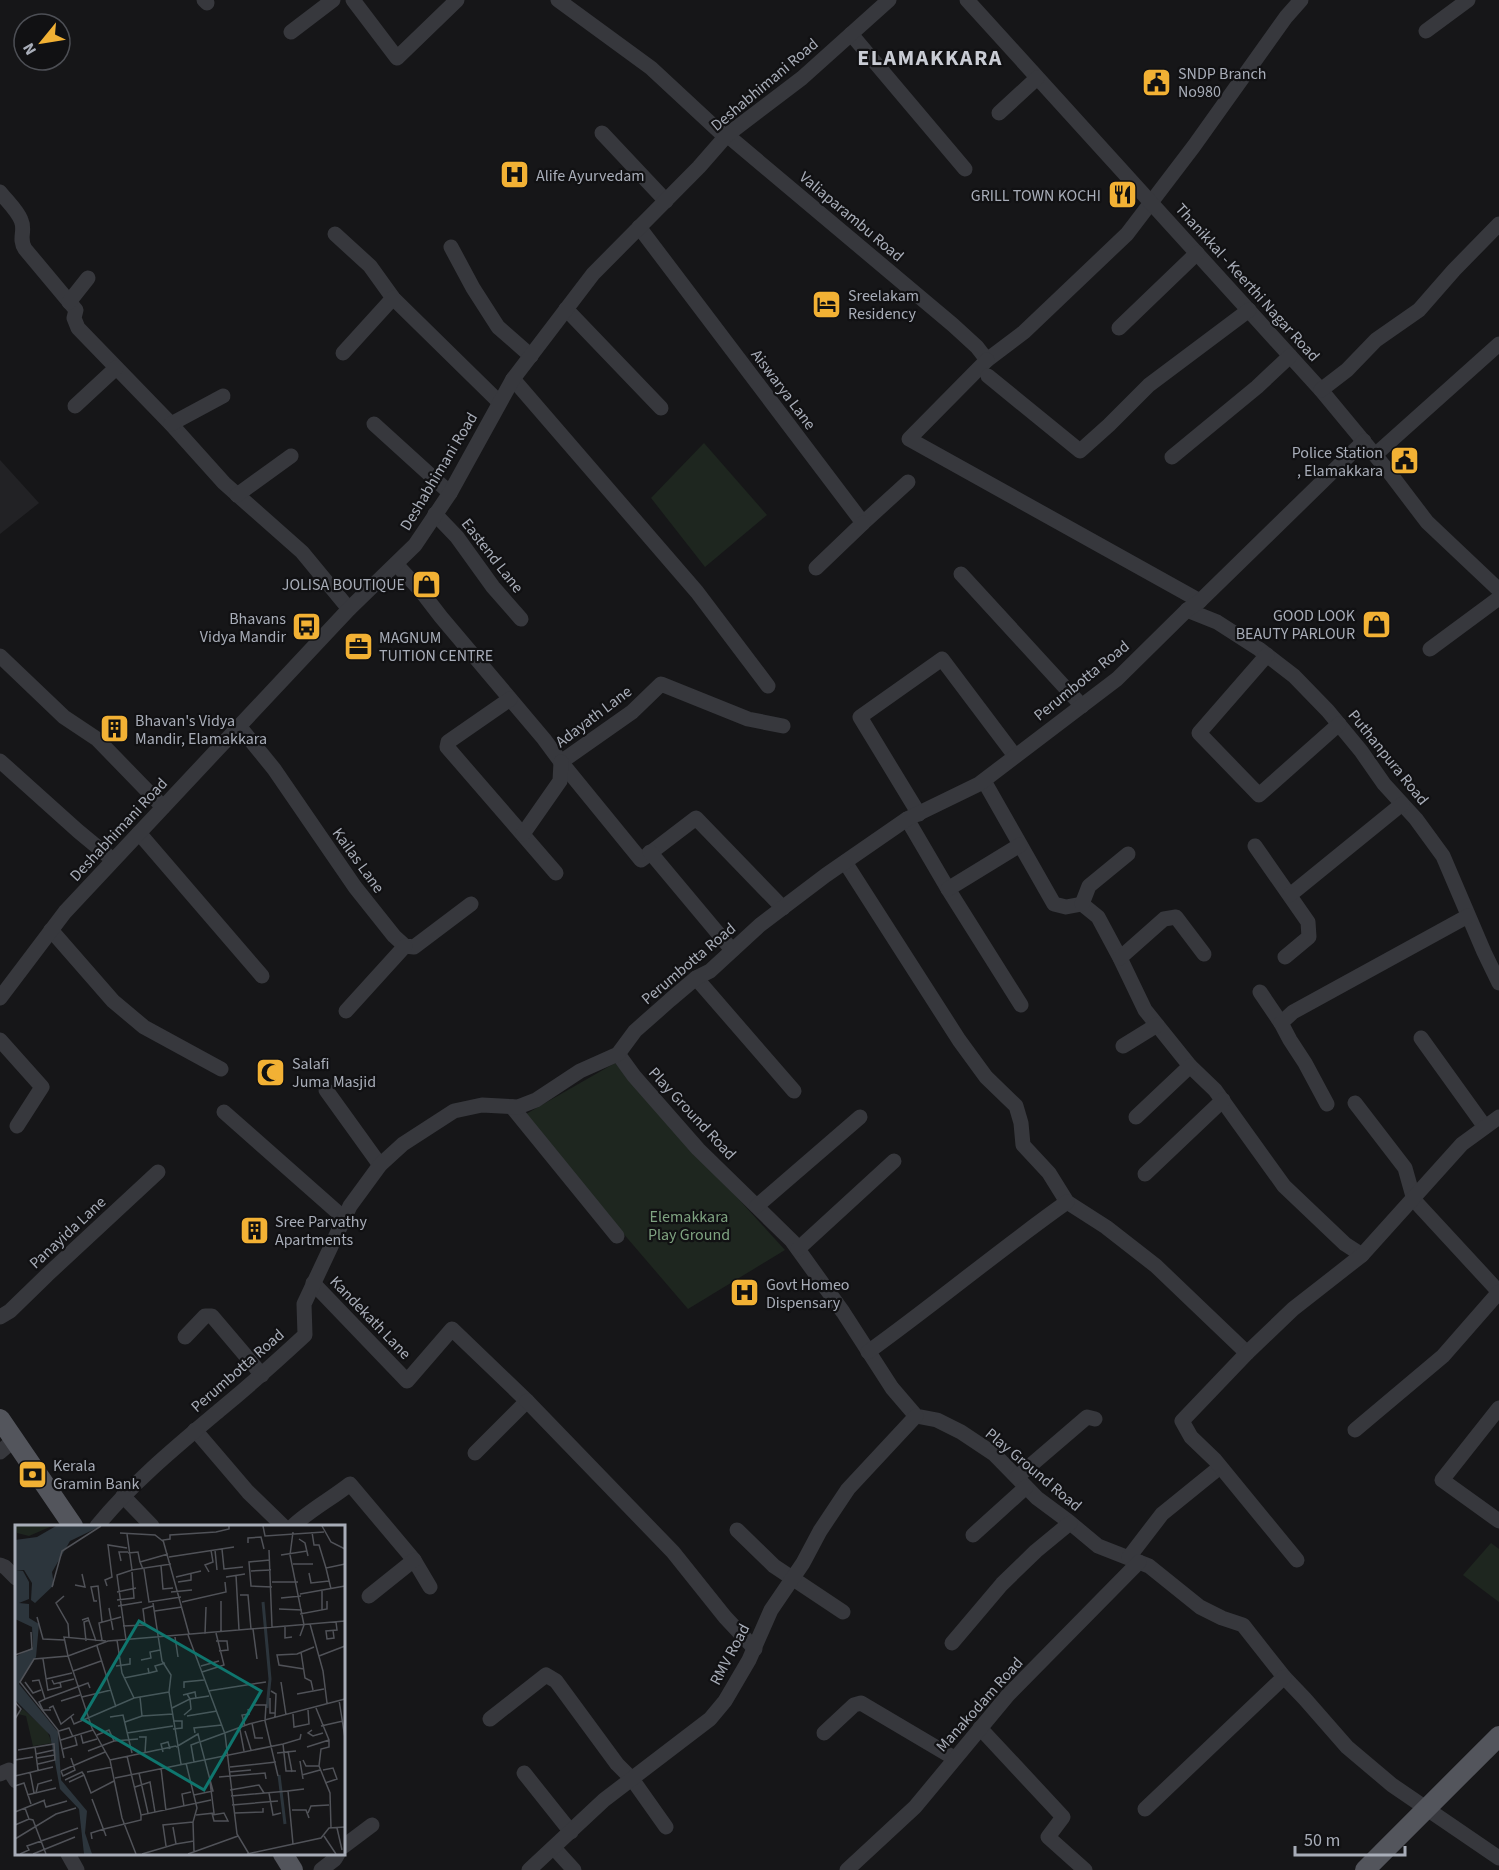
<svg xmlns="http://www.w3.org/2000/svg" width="1499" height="1870" font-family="'Source Sans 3',sans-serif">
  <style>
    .built { fill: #222225 }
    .green { fill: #1e261f }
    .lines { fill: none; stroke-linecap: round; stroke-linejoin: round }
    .minor { stroke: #37383d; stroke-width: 15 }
    .major { stroke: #53555c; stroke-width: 20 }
    .labels { text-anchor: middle; stroke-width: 4.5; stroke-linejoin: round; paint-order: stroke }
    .poi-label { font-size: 16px; fill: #a8adb8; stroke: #111113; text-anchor: start }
    .street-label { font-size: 16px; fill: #a8adb8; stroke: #111113 }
    .park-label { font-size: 16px; fill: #7fa381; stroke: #111113 }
    .district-label { font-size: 22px; font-weight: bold; letter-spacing: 1.5px; fill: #c9ccd4; stroke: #111113 }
    .inset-river { fill: none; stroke: #2c353c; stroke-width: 3 }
    .inset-road { fill: none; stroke: #505258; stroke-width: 1.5 }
    .view { fill: #0f766e; fill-opacity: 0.15; stroke: #0f766e; stroke-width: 3 }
    .inset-edge { fill: none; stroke: #a8adb8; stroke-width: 3 }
  </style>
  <rect width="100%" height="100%" fill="#161618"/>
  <!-- built -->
  <path class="built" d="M0 460 39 503 0 534Z"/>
  <!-- green -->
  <g class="green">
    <path d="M704 443 767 515 705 567 651 498Z"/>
    <path d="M615 1063 785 1250 688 1309 616 1225 526 1114Z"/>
    <path d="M1491 1543 1499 1549V1602L1463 1575Z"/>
  </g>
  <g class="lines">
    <!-- minor -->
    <g class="minor">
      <path d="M204 0 207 3"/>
      <path d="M353 0 397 58 457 0"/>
      <path d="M558 0 651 68 721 133 727 135 953 325 977 347 987 360 1024 332 1127 234 1194 146 1286 17 1301 0"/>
      <path d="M967 0 1321 390 1389 472 1427 522 1499 590"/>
      <path d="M1426 31 1468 0"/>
      <path d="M291 32 333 0"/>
      <path d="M851 34 965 169"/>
      <path d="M999 113 1037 78"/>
      <path d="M602 133 666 201"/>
      <path d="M0 192C7 201 17 210 21 220 26 231 18 238 25 249L76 310 74 318 78 328 171 424 224 483 302 552 349 609"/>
      <path d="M639 227 863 523 908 482"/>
      <path d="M335 234 370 266 393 298 499 402"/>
      <path d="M451 247 473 288 498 327 531 356"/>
      <path d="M69 302 88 278"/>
      <path d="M566 309 661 408"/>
      <path d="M1119 328 1197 253"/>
      <path d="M343 353 393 298"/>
      <path d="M987 360 909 439 1200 601"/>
      <path d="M988 376 1080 451 1109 425 1149 385 1249 310"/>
      <path d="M513 379 697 592 768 686"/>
      <path d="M1321 390 1347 370 1376 340 1419 310 1454 270 1499 224"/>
      <path d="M75 406 116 368"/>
      <path d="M171 424 223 396"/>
      <path d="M374 424 450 493"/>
      <path d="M1375 455 1499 344"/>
      <path d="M1172 457 1257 387 1290 356"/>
      <path d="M237 495 291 456"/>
      <path d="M435 514 457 537 493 587 521 619"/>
      <path d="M396 564 421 591 441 617 544 739 561 762 632 712 661 684 748 719 783 726"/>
      <path d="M816 568 863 523"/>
      <path d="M961 574 1082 706"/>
      <path d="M1187 610 1217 622 1259 649 1294 676 1328 711 1361 751 1384 784 1416 819 1443 856 1484 952 1499 983"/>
      <path d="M1430 649 1499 598"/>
      <path d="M1267 655 1199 733 1259 795 1339 724"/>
      <path d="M0 656 64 717 97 739 163 807"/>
      <path d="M510 699 448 742 447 747 556 873"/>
      <path d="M239 726 274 769 355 887 394 936 405 946 414 947 471 904"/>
      <path d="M0 761 78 831 113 860"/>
      <path d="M561 762 641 860 696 818 783 908"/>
      <path d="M984 781 1054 904 1066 907 1082 904 1098 917 1120 958 1145 1010 1190 1066 1215 1090 1284 1186 1345 1244 1362 1255"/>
      <path d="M919 814 860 717 942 659 1015 756"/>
      <path d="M907 819 948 889 1021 1005"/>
      <path d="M139 833 262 976"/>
      <path d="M523 834 560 781 561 762"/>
      <path d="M1255 846 1308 922 1309 937 1285 957"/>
      <path d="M650 852 732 950"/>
      <path d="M845 862 959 1040 986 1077 1016 1106 1021 1123 1023 1145 1049 1173 1067 1202 1106 1227 1156 1266 1247 1353"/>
      <path d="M948 889 1020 845"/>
      <path d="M1290 895 1402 804"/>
      <path d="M1082 904 1089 886 1128 854"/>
      <path d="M51 930 113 1001 144 1027 221 1069"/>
      <path d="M1120 958 1164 919 1176 917 1204 954"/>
      <path d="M696 978 794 1091"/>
      <path d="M1260 992 1281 1023"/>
      <path d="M0 998 65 912 349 609 415 545 450 493 513 379 593 274 699 167 727 135 802 78 889 0"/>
      <path d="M346 1011 405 946"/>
      <path d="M1421 1038 1485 1127"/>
      <path d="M0 1040 42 1087 17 1126"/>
      <path d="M1123 1046 1157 1025"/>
      <path d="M618 1054 634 1076 698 1149 792 1241 843 1312 892 1388 916 1416 937 1420 961 1432 994 1454 1037 1498 1068 1521 1098 1546 1149 1566 1200 1607 1222 1618 1243 1625 1284 1677 1305 1699 1347 1747 1392 1785 1499 1858"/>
      <path d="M326 1090 380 1165"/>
      <path d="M1355 1103 1405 1168 1414 1200 1499 1292"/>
      <path d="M1327 1104 1305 1063 1290 1040 1281 1023 1293 1012 1468 916"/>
      <path d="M512 1107 617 1236"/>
      <path d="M224 1112 344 1218"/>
      <path d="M1136 1117 1190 1066"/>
      <path d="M1145 1174 1223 1100"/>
      <path d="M757 1206 860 1117"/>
      <path d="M798 1249 894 1161"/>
      <path d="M313 1283 407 1381 452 1329 527 1401 475 1453"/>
      <path d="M0 1317 10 1311 47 1275 158 1172"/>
      <path d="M185 1337 205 1316H212L262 1375"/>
      <path d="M868 1352C935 1304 999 1250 1067 1202"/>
      <path d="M527 1401 673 1552 725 1617 755 1649"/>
      <path d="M1499 1408 1442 1480 1499 1521"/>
      <path d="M195 1430 248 1492 283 1526"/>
      <path d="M1355 1430 1443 1356 1499 1292"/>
      <path d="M0 1452 15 1439"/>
      <path d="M1017 1477 1087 1417 1095 1419"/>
      <path d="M123 1496 152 1526"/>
      <path d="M97 1526C133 1482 177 1446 221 1409 250 1385 278 1360 305 1335L304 1304 350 1206 380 1165 403 1144 454 1111 482 1105 518 1107 536 1100 580 1071 618 1054 635 1031 670 1000 696 978 710 971 760 925 826 875 907 819 979 784 1117 679 1187 610 1200 601 1364 441"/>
      <path d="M293 1526C310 1510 331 1499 350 1484L414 1560 430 1587"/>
      <path d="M737 1530 774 1566 843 1612"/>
      <path d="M973 1535 1026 1487"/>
      <path d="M1129 1557 1162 1514 1220 1467"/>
      <path d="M1297 1560 1215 1460 1191 1437 1182 1421 1247 1353 1293 1309 1362 1255 1462 1144 1499 1117"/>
      <path d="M0 1565 5 1567 16 1578"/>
      <path d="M369 1596 414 1560"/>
      <path d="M952 1643 1002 1584 1036 1551 1070 1523"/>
      <path d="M490 1719 546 1675 556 1681 617 1764 632 1779 666 1827"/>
      <path d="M980 1728 1063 1817 1048 1837 1085 1870"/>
      <path d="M824 1733 854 1705 861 1703 954 1758"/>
      <path d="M524 1773 571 1832"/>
      <path d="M0 1774 9 1770 16 1781"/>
      <path d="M1145 1809 1284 1677"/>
      <path d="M344 1846 372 1825"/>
      <path d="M554 1848 574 1870"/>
      <path d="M68 1854 77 1870"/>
      <path d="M321 1870 335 1859 338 1854"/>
      <path d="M529 1870 604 1800 710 1719 725 1701 749 1660 771 1610 803 1563 820 1531 848 1489 916 1416"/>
      <path d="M847 1870 915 1807 1008 1695 1139 1562"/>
    </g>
    <!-- major -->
    <g class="major">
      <path d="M0 1419 73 1526"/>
      <path d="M283 1854 293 1870"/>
      <path d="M1365 1870 1499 1736"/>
    </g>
  </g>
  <!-- icons -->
  <defs>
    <symbol id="civic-square" viewBox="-11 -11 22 22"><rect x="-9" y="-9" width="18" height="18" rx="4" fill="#f2b134" stroke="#111113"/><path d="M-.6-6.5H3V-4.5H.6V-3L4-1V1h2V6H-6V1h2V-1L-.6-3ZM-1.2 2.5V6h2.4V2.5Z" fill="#111"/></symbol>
    <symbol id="hospital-square" viewBox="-11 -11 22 22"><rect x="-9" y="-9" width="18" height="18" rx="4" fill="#f2b134" stroke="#111113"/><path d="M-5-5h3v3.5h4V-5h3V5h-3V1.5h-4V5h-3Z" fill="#111"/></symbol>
    <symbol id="restaurant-square" viewBox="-11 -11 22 22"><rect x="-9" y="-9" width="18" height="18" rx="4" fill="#f2b134" stroke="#111113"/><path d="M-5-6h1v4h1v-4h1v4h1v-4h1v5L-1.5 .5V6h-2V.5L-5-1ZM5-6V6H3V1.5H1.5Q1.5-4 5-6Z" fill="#111"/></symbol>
    <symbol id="hotel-square" viewBox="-11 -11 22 22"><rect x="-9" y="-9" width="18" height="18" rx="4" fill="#f2b134" stroke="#111113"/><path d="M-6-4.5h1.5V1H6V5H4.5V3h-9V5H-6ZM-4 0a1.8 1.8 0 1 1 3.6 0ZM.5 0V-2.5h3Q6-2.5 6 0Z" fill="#111"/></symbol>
    <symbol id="shop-square" viewBox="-11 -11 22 22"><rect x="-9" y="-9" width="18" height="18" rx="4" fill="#f2b134" stroke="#111113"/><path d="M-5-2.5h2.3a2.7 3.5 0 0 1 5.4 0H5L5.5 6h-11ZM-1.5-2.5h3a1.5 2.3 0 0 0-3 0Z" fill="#111"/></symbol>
    <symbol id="bus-square" viewBox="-11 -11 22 22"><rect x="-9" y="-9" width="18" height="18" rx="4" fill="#f2b134" stroke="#111113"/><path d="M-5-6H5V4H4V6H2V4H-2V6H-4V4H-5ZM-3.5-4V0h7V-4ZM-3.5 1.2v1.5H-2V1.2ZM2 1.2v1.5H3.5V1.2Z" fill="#111"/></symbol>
    <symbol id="office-square" viewBox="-11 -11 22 22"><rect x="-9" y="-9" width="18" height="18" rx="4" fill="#f2b134" stroke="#111113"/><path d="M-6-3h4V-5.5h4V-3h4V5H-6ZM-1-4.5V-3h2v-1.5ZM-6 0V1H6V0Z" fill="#111"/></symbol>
    <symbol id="building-square" viewBox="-11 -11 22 22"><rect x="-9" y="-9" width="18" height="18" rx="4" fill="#f2b134" stroke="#111113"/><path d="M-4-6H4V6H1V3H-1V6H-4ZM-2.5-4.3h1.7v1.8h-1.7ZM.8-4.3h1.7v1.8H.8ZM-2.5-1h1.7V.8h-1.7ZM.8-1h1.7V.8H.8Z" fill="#111"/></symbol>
    <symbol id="mosque-square" viewBox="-11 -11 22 22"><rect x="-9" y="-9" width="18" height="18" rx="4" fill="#f2b134" stroke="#111113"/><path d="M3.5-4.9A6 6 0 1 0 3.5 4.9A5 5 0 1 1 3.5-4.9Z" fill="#111"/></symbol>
    <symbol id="bank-square" viewBox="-11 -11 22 22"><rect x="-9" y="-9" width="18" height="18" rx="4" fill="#f2b134" stroke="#111113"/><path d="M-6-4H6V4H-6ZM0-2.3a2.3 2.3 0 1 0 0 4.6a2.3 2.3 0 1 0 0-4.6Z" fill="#111"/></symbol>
  </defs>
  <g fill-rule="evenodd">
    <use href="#civic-square" x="1140" y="66" width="33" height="33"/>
    <use href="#hospital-square" x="498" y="158" width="33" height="33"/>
    <use href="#restaurant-square" x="1106" y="178" width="33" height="33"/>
    <use href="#hotel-square" x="810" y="288" width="33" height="33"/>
    <use href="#civic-square" x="1388" y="444" width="33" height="33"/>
    <use href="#shop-square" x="410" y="568" width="33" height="33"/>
    <use href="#shop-square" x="1360" y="608" width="33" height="33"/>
    <use href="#bus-square" x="290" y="610" width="33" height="33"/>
    <use href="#office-square" x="342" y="630" width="33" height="33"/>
    <use href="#building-square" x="98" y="712" width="33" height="33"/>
    <use href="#mosque-square" x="254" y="1056" width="33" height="33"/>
    <use href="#building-square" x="238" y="1214" width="33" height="33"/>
    <use href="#hospital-square" x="728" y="1276" width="33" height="33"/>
    <use href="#bank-square" x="16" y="1458" width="33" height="33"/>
  </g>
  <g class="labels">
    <!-- poi labels -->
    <g class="poi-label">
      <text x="1178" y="79">SNDP Branch<tspan x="1178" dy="18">No980</tspan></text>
      <text x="536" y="181">Alife Ayurvedam</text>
      <text x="1101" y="201" text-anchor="end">GRILL TOWN KOCHI</text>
      <text x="848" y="301">Sreelakam<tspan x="848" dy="18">Residency</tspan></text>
      <text x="1383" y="458" text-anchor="end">Police Station<tspan x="1383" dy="18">, Elamakkara</tspan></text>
      <text x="405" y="590" text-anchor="end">JOLISA BOUTIQUE</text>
      <text x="1355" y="621" text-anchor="end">GOOD LOOK<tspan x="1355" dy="18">BEAUTY PARLOUR</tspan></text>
      <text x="286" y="624" text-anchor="end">Bhavans<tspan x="286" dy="18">Vidya Mandir</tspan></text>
      <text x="379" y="643">MAGNUM<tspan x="379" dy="18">TUITION CENTRE</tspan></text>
      <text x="135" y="726">Bhavan's Vidya<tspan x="135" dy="18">Mandir, Elamakkara</tspan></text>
      <text x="292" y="1069">Salafi<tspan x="292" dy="18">Juma Masjid</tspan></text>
      <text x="275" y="1227">Sree Parvathy<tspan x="275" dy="18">Apartments</tspan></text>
      <text x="766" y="1290">Govt Homeo<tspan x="766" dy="18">Dispensary</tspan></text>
      <text x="53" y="1471">Kerala<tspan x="53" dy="18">Gramin Bank</tspan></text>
    </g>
    <!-- street labels -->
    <g class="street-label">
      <text transform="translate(764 84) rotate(-40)" y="6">Deshabhimani Road</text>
      <text transform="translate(852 216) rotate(40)" y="6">Valiaparambu Road</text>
      <text transform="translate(1248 282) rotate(48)" y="6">Thanikkal - Keerthi Nagar Road</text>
      <text transform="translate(784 389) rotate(53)" y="6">Aiswarya Lane</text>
      <text transform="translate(438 471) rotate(-59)" y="6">Deshabhimani Road</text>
      <text transform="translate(493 555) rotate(52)" y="6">Eastend Lane</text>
      <text transform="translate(1081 680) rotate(-39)" y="6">Perumbotta Road</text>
      <text transform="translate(593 716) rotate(-37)" y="6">Adayath Lane</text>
      <text transform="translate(1389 757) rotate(51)" y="6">Puthanpura Road</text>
      <text transform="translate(118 829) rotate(-47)" y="6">Deshabhimani Road</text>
      <text transform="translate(359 860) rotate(54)" y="6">Kailas Lane</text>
      <text transform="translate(688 963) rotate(-40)" y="6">Perumbotta Road</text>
      <text transform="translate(693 1113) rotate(47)" y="6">Play Ground Road</text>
      <text transform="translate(67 1232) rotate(-43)" y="6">Panayida Lane</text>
      <text transform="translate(371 1317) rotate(46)" y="6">Kandekath Lane</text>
      <text transform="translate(237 1370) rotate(-41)" y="6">Perumbotta Road</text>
      <text transform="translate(1034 1469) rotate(40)" y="6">Play Ground Road</text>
      <text transform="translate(729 1654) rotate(-62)" y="6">RMV Road</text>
      <text transform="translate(979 1704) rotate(-48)" y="6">Manakodam Road</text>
    </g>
    <!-- park labels -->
    <g class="park-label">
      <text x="689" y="1222">Elemakkara<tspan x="689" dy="18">Play Ground</tspan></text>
    </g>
    <!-- district labels -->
    <g class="district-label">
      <text x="930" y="65">ELAMAKKARA</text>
    </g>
  </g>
  <!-- overview -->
  <g transform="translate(15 1525)">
    <rect width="330" height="330" fill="#161618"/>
    <path d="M0 1H37L14 11 2 8ZM8 184 32 206 37 218 18 221 11 191 3 189Z" fill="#1e261f"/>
    <path d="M41 1H86L55 16 37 47 39 60 20 78 16 75 17 58 9 45 1 46H8L14 57V74L4 78 14 79V93L24 99 21 132 4 159 43 207 46 255 72 286 70 308 77 329H69L64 284 45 264 35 210 0 175V132L18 122 17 102 0 94V15L22 12Z" fill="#2c353c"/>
    <path class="inset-river" d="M248 77 255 154 252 183M264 250 270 299"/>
    <path class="inset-road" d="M248 1 250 11 309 7M307 1 316 17 330 24M278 7 275 30 289 100 285 111M297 7 299 20H304L311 43M105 8 140 10 149 17M112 9 117 45 156 39M284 14 290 18 293 31M233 18V13L246 12 249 24M207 24 209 44 228 42M200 25 202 45M254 25 257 102M113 28 123 27 125 37M266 30 292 26M154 32 219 22M255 35 234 37 236 61 257 62M106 36 104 27H113M278 39H298M146 41 148 64 158 63M128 44 125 37 153 29M129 44 134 77 166 72M236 46 256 45M194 47 190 40 198 37 196 25M294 48 296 58 314 56M221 50 224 105M161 52 186 46M211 52 230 49M163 57 176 55V49M257 57H283M60 60 70 62 67 49M92 61 90 55 97 52 93 20 112 23M37 62 47 26 86 1M316 64 311 43 330 39M307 65V85M102 67 121 63M156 67 177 65M285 69 330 61M225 70H233L236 104M49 71 41 78 53 99 54 112M266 73 286 71M102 75 119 73 117 47M82 76H79L76 62 83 61 87 97M206 76V106M167 77 211 67 210 57M138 78 147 136 156 150 154 167 166 239M103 81 127 77M94 83 98 105M264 84 287 85M140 86 167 82M285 89 312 84V76M22 92 28 114 49 115M67 95 73 93 81 116M295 99 308 146 312 178M108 101 130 100 128 84 138 81M270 101V113L277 112M238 104 242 134M318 105 319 113 312 114 311 106 322 105 321 97M174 109 148 15 155 14V10L201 7 214 4V1M190 109 191 82M173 110 210 209 222 309 234 329M160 112 163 132M87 115 84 98 106 92M102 115 107 148 119 173M111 115 102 50 117 45M71 116 69 97 74 95M201 116H212L213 125 204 126M82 121 101 182M286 127 290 153 296 156 298 165M0 130 17 124 16 107M304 131 330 121M28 134 33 166M126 135 136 133 135 127 145 125M101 141 115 139V133M186 141 204 136M133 143 134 148 142 146 140 141 150 138M289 144 264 140 262 130 282 129 299 122M58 146 86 136M187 147 209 140 201 108M109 153 134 148M31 154 57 148M37 155 39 159 59 154M17 156 24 155 30 174 73 158 75 163M10 157 18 168 26 165M266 157 271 190M169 163V157L189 155M33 165 46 162 45 157M193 166 251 157M256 166 261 169 260 192M282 169 309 164M168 170 180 167 181 173M67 172 96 165M125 172 127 191M255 173V188H260M30 174 24 177 28 185H36M324 175 330 213M46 176 65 170M0 177 6 184 0 194M238 180H251L250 196 263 251M34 183 38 181 46 199 59 189M157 183 175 174 172 169M301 183 314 215V222L306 224 304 241 315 268 316 303M278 189 279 202 294 199 293 185M169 190 176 184 175 174 194 171M172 191 202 186M56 192 59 199 119 173 154 167M95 192 108 190 117 228M110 197 127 191 158 189M237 198 240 213H248M230 201 227 190 234 189 233 184M306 201 328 196M158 204 167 203V196H158M225 205 229 226M297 205 293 208 298 211 308 208M44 206 54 203 58 212M230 206 236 225M112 208 158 201M180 208 179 203 207 200M66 210 68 218 82 214M82 210 94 205 99 216M124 212H131L130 228M46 215 78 205M268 219 271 246H281M20 222 23 245M161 222 183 209 185 217M292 222 314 215M48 224 62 220 60 212M3 225 39 219 40 235 23 239M73 226 99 216 123 214M273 226 277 247M148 227 146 219 153 217 155 224M262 228 281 226M21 229 39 225M112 231 126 290M22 233 40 230M49 233 43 205 5 157 19 134 53 131 49 112 91 116M0 235 18 232M95 235 161 221M288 235 291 241H304M285 236 288 254M179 237 176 220 184 217M171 238 182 283 178 297 179 327M215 242 261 237M146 243 151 286M308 245 318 243 322 254 310 258M46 246 90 227M46 246 48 251 60 245 56 233M15 247 19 268M72 247 97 242M214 247 236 245M124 248 133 288M287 250 305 245M0 251 38 242M204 252 250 248 251 254M100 253 268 219 285 214 286 209M50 255 67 247 69 250M54 257 69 250 76 268 99 256M0 261 9 258 16 279M120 262 135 257 140 287M215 265 244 260 249 268M21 268 23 259 37 255M254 268 258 290 266 288M12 270 41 263M179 270 198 266 185 217 234 199 330 174M216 271 273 266M77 274 91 311M29 276 31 282 52 276M217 280 263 276M169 281 167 269 176 267M277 285H291L294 293M0 287 30 275M197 288 199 296H213L209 288 197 290M220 288 248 287V283M293 288 296 281 314 280M181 290 199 288 195 257M14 294 18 295 31 329M0 300 14 294 10 283M322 303 327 325M89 304 126 295V290L196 275M309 311 321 329M0 314 41 289 61 283M77 314 76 308 89 304M161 319 179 316M278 319 273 266 289 264M151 321 148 300 178 297M5 329 14 325 12 321 63 303M18 329 60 312M121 329 107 293 95 235 77 203 53 131 93 116 330 96M127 329 161 319 158 302M173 329 223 311M232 329 306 313 314 303 330 302"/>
    <path class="view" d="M124 96 246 166 189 265 67 194Z"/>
    <rect width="330" height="330" class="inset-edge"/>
  </g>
  <!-- north arrow -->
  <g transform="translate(42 42) rotate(240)"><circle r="28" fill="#111113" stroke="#4d4f55" stroke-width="1.5"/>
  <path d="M0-4.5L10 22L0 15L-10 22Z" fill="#f2b134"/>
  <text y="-9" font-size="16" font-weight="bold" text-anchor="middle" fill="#a8adb8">N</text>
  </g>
  <!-- scale -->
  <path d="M1295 1846v9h110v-9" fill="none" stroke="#a8adb8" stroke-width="3"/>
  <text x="1304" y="1846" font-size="18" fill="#a8adb8" stroke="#111113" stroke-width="4.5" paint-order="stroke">50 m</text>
</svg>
